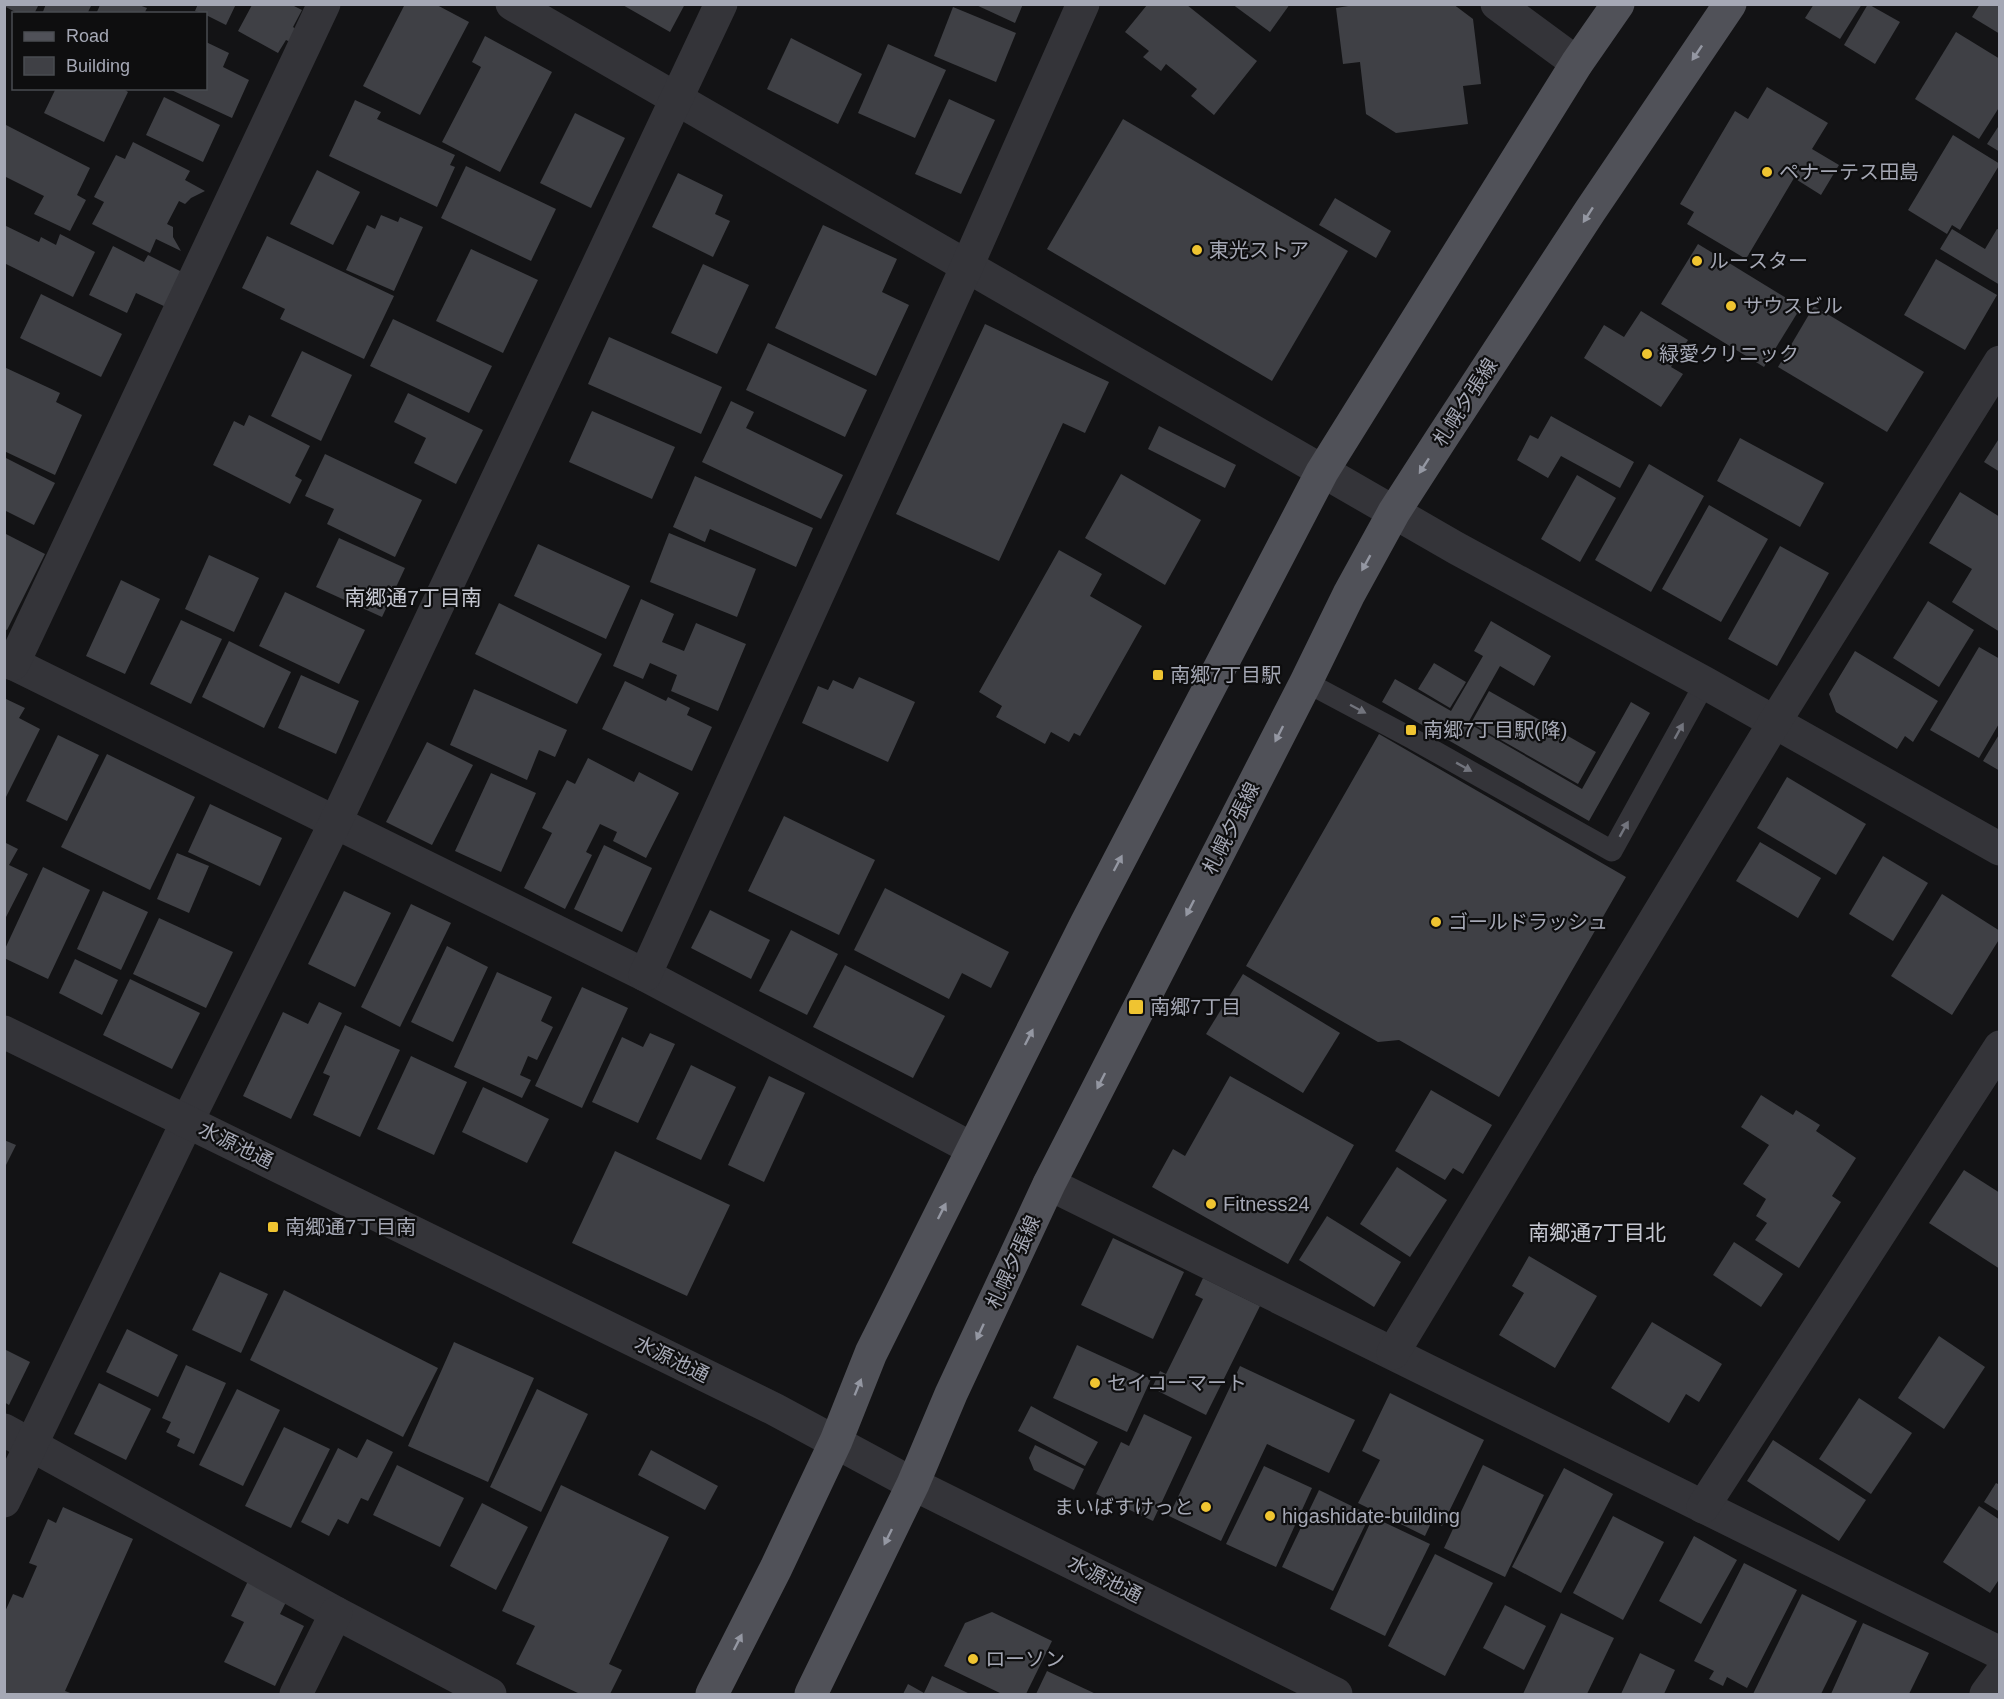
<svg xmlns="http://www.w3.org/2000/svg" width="2004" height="1699" font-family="Arial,'Noto Sans JP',sans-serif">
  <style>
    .building { fill: #3f4045 }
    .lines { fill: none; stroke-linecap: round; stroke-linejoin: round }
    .service { stroke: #343439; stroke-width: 21 }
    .minor { stroke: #343439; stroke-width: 33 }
    .tertiary { stroke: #343439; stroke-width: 33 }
    .primary { stroke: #505158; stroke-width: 33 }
    .oneway { fill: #9497a2 }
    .oneway2 { fill: #72747d }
    .poi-dot { fill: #efc431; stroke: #0e0e0f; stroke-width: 2 }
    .labels { text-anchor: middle; stroke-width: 4.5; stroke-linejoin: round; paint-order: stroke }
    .poi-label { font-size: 20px; fill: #a5a8b5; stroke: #0e0e0f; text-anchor: start }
    .street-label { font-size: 20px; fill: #a5a8b5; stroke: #0e0e0f }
    .neighbourhood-label { font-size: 21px; fill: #c5c7d1; stroke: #0e0e0f }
  </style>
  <rect width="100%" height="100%" fill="#131315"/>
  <!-- building -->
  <g class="building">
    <path d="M4 4H39L34 14H19L4 6Z"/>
    <path d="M46 4H92L87 14H42Z"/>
    <path d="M198 4H236L226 25 206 15V14L195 11Z"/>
    <path d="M405 4H435L469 22 420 115 363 86Z"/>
    <path d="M621 4H685L670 32Z"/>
    <path d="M974 4H1023L1015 23Z"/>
    <path d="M1232 4H1290L1270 32Z"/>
    <path d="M1361 4H1453L1473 19 1481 84 1463 86 1468 124 1396 133 1366 114 1360 62 1343 64 1336 8Z"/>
    <path d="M1814 4H1862L1840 39 1805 18Z"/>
    <path d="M1868 4 1900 22 1875 64 1844 45Z"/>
    <path d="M1980 4H2000V34L1972 17Z"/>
    <path d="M100 5H139L147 8 144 14H96Z"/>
    <path d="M252 5H292L302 10 293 27 297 30 290 42 286 40 278 53 238 31Z"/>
    <path d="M1147 5H1187L1257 61 1214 115 1191 96 1197 89 1166 64 1161 71 1143 57 1149 51 1125 32Z"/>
    <path d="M953 7 1016 33 996 82 934 56Z"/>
    <path d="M1956 32 2000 59V106L1979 139 1915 99Z"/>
    <path d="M485 36 552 72 500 172 442 142 481 67 472 62Z"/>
    <path d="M791 38 862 74 838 124 767 89Z"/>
    <path d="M206 42 229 53 223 67 249 80 232 118 167 88H206Z"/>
    <path d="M888 44 946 70 915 138 858 113Z"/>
    <path d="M1767 87 1828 123 1812 149 1839 165 1821 195 1794 178 1746 259 1687 224 1694 212 1680 204 1735 111 1748 119Z"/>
    <path d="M56 88H122L128 92 104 142 44 113Z"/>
    <path d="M164 97 220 125 203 162 146 135Z"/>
    <path d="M949 99 995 120 961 194 915 174Z"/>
    <path d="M355 100 381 112 377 119 455 155 450 165 455 167 437 207 329 156Z"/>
    <path d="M575 113 625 138 591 208 540 183Z"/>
    <path d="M1123 119 1348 251 1272 381 1047 249Z"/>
    <path d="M4 124 90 168 77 195 86 200 70 231 34 214 44 196 4 176Z"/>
    <path d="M2000 124V152L1987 144Z"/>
    <path d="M1953 135 2000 164 1960 230 1952 225 1947 234 1908 210Z"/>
    <path d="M133 142 190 171 185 180 205 191 191 198 185 204 179 201 167 224 173 227V237L181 251 156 239 150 253 92 224 104 202 94 197 116 155 125 159Z"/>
    <path d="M466 166 556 209 531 261 441 218Z"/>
    <path d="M317 170 360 192 333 245 290 224Z"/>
    <path d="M678 173 723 195 715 214 730 221 713 257 652 227Z"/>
    <path d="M1335 198 1391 231 1376 258 1319 225Z"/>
    <path d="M381 215 398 222 400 217 423 227 394 291 346 270 367 225 375 229Z"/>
    <path d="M4 225 39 242 41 237 56 245 60 234 95 252 73 297 4 263Z"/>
    <path d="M823 225 897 259 882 292 909 305 876 376 775 328Z"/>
    <path d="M1952 229 1985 249 1997 229 2000 230V285L1940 249Z"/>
    <path d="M267 236 394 296 364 359 280 319 285 309 242 288Z"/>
    <path d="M1698 244 1801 307 1764 367 1661 304Z"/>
    <path d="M113 246 144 262 148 255 184 273 168 308 136 293 127 313 89 295Z"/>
    <path d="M471 249 538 280 503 353 436 321Z"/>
    <path d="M1936 259 1997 295 1965 350 1904 315Z"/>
    <path d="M703 264 749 285 717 354 671 333Z"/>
    <path d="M41 294 122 334 101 377 20 338Z"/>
    <path d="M1814 306 1924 372 1887 432 1778 367Z"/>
    <path d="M1641 311 1688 340 1671 367 1683 374 1661 407 1584 358 1604 325 1624 337Z"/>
    <path d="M393 319 492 366 469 413 370 366Z"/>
    <path d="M985 324 1109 382 1085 433 1063 423 999 561 896 514Z"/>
    <path d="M609 337 722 387 701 434 588 384Z"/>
    <path d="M768 343 867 390 845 437 746 390Z"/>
    <path d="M302 351 352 375 321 441 271 416Z"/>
    <path d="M4 367 60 393 56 402 82 415 55 475 4 451Z"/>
    <path d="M408 393 483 430 456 484 414 463 426 438 394 422Z"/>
    <path d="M731 401 754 412 746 428 843 475 821 519 702 462Z"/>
    <path d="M592 411 675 447 652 499 569 462Z"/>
    <path d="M249 415 310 446 295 476 302 480 290 504 213 465 234 421 244 426Z"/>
    <path d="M1551 416 1634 462 1620 488 1561 456 1548 478 1517 460 1530 435 1538 439Z"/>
    <path d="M1159 426 1236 465 1225 488 1148 449Z"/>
    <path d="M2000 437V472L1984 462Z"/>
    <path d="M1740 438 1824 483 1800 527 1717 481Z"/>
    <path d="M325 454 422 500 395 557 327 524 334 509 305 496Z"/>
    <path d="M4 457 55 483 34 525 4 510Z"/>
    <path d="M1649 464 1704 496 1651 592 1595 560Z"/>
    <path d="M1121 474 1201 520 1165 585 1085 538Z"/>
    <path d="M1577 475 1616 498 1580 562 1541 539Z"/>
    <path d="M695 476 813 528 796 567 710 529 705 542 673 527Z"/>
    <path d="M1960 492 2000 517V632L1952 602 1972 569 1929 543Z"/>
    <path d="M1709 505 1768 539 1721 622 1662 589Z"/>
    <path d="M4 533 45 554 7 630 4 629Z"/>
    <path d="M669 533 756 569 737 617 650 582Z"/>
    <path d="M339 538 405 568 382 617 316 587Z"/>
    <path d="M538 544 630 586 606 639 514 596Z"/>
    <path d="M1780 546 1829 573 1777 666 1728 639Z"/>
    <path d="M1059 550 1102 574 1090 596 1142 626 1080 736 1074 733 1069 742 1051 732 1045 744 996 717 1002 706 979 692Z"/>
    <path d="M209 555 259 578 234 632 185 609Z"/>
    <path d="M121 580 160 599 125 674 86 656Z"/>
    <path d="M285 592 365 630 339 684 259 646Z"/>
    <path d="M641 599 674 614 662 642 684 651 696 623 746 644 718 711 671 691 677 675 650 663 643 679 613 666Z"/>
    <path d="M1928 601 1974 630 1939 687 1893 658Z"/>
    <path d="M499 603 602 654 577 704 475 654Z"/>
    <path d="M181 620 222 639 191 704 150 684Z"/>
    <path d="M1491 621 1551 656 1534 686 1500 666 1468 723 1582 789 1631 702 1650 713 1589 821 1382 702 1395 679 1451 711 1483 656 1474 651Z"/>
    <path d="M229 641 291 672 264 728 202 697Z"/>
    <path d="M1979 647 2000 659V722L1979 758 1930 730Z"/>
    <path d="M1855 651 1938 701 1913 742 1905 736 1897 749 1836 712 1829 694Z"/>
    <path d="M1434 663 1466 682 1450 708 1418 689Z"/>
    <path d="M301 675 359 701 336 754 278 728Z"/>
    <path d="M859 677 915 702 888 762 802 723 818 686 828 690 833 680 853 689Z"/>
    <path d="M625 681 666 701 668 697 690 708 687 715 712 727 692 771 602 729Z"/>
    <path d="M474 689 567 730 555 757 539 750 527 780 450 745Z"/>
    <path d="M1489 691 1596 752 1578 784 1471 723Z"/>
    <path d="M6 699 25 708 19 718 40 729 6 797 4 796Z"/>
    <path d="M2000 733V771L1983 761Z"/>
    <path d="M1379 734 1626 877 1499 1097 1399 1040 1378 1042 1246 966Z"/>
    <path d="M58 735 99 755 67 821 26 801Z"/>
    <path d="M427 742 473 765 432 845 386 822Z"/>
    <path d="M107 754 195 797 150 890 61 847Z"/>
    <path d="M588 758 634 782 639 772 679 793 646 858 613 841 617 832 600 824 586 852 592 855 565 909 524 888 552 833 542 828 567 780 575 784Z"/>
    <path d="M491 773 536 793 501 872 455 851Z"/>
    <path d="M1787 777 1866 824 1836 875 1757 828Z"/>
    <path d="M210 804 282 838 260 886 188 852Z"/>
    <path d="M784 816 875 860 839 935 748 891Z"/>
    <path d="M4 842 18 849 9 865 28 874 4 921Z"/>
    <path d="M1760 842 1821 878 1798 918 1736 881Z"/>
    <path d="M604 845 652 868 622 932 574 909Z"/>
    <path d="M177 853 209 866 189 913 157 899Z"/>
    <path d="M1883 856 1928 883 1893 941 1849 914Z"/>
    <path d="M43 867 90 890 48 979 4 958V951Z"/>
    <path d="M885 888 1009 952 991 988 962 973 949 999 854 950Z"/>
    <path d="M103 891 148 912 121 970 77 949Z"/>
    <path d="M344 891 391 913 355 987 308 964Z"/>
    <path d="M1942 894 2000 931V938L1952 1015 1891 976Z"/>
    <path d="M411 904 451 923 400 1027 361 1007Z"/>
    <path d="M710 910 770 940 751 979 691 948Z"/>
    <path d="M159 918 233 952 206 1008 133 974Z"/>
    <path d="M791 930 838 954 807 1015 759 991Z"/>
    <path d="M447 946 488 967 453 1042 411 1022Z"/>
    <path d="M75 959 118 980 102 1015 59 993Z"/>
    <path d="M845 965 945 1016 913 1078 813 1027Z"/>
    <path d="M497 972 552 997 541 1021 553 1027 537 1060 528 1056 520 1075 531 1080 522 1098 454 1067Z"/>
    <path d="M1243 974 1340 1033 1303 1093 1206 1034Z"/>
    <path d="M130 979 200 1013 172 1069 103 1035Z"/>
    <path d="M582 987 628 1008 582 1108 535 1086Z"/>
    <path d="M319 1002 342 1013 291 1119 243 1096 283 1012 308 1024Z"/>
    <path d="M345 1025 400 1050 360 1137 313 1115 330 1076 323 1073Z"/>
    <path d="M650 1033 675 1044 638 1123 592 1102 622 1037 643 1047Z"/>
    <path d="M411 1056 467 1082 434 1155 377 1129Z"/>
    <path d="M691 1065 736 1087 701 1160 656 1139Z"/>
    <path d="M769 1076 805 1093 764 1182 728 1165Z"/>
    <path d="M1230 1076 1354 1145 1288 1264 1152 1187 1173 1149 1185 1156Z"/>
    <path d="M483 1087 549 1119 527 1163 462 1132Z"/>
    <path d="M1431 1090 1492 1125 1463 1174 1453 1168 1445 1180 1395 1151Z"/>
    <path d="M1761 1095 1793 1115 1796 1110 1820 1125 1816 1131 1856 1158 1832 1196 1841 1202 1799 1268 1755 1240 1767 1223 1756 1216 1766 1199 1743 1184 1769 1145 1741 1127Z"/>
    <path d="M4 1140 16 1145 4 1169Z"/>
    <path d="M615 1151 730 1205 687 1296 572 1243Z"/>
    <path d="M1397 1167 1447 1200 1410 1257 1360 1224Z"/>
    <path d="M1964 1170 2000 1193V1269L1929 1223Z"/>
    <path d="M1327 1216 1401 1262 1374 1307 1299 1260Z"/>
    <path d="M1113 1238 1184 1272 1153 1339 1081 1305Z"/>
    <path d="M1734 1242 1783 1274 1761 1307 1713 1275Z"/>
    <path d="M1529 1256 1597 1296 1555 1368 1499 1335 1524 1293 1512 1286Z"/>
    <path d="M220 1272 268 1294 241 1353 192 1330Z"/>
    <path d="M1203 1278 1260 1306 1206 1415 1152 1388 1160 1371 1166 1374 1203 1299 1195 1295Z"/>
    <path d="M284 1290 438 1368 403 1437 250 1360Z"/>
    <path d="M1652 1322 1722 1364 1699 1402 1686 1394 1669 1423 1611 1388Z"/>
    <path d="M127 1329 178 1355 158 1397 106 1372Z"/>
    <path d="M1939 1336 1985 1367 1944 1429 1898 1398Z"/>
    <path d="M454 1342 534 1378 488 1482 408 1446Z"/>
    <path d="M1077 1345 1151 1379 1127 1432 1053 1398Z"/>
    <path d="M4 1349 30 1362 9 1405 4 1402Z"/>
    <path d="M186 1365 226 1383 194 1454 177 1446 180 1439 166 1432 171 1422 162 1418Z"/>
    <path d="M1240 1366 1355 1420 1329 1473 1267 1444 1221 1541 1169 1516Z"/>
    <path d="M99 1383 151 1409 126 1460 74 1434Z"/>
    <path d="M237 1389 280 1410 243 1486 199 1465Z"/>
    <path d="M537 1389 588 1414 541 1512 490 1487Z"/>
    <path d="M1390 1393 1484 1440 1442 1526 1432 1521 1425 1536 1358 1503 1380 1460 1362 1451Z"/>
    <path d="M1859 1398 1912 1433 1871 1494 1819 1459Z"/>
    <path d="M1031 1406 1098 1442 1085 1466 1018 1431Z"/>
    <path d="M1144 1414 1192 1437 1153 1521 1096 1494 1121 1442 1129 1446Z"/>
    <path d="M284 1427 330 1449 291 1528 245 1506Z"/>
    <path d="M367 1439 393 1452 368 1501 361 1498 348 1524 338 1519 329 1536 301 1522 338 1448 357 1458Z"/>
    <path d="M1773 1440 1866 1500 1839 1541 1747 1481Z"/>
    <path d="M1035 1445 1084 1469 1074 1490 1034 1470 1029 1458Z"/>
    <path d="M651 1450 718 1486 705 1510 638 1475Z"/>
    <path d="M397 1465 464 1498 440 1547 373 1515Z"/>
    <path d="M1483 1465 1544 1495 1505 1577 1444 1548Z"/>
    <path d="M1264 1466 1312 1488 1276 1567 1226 1544Z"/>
    <path d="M1564 1468 1613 1494 1561 1593 1512 1567Z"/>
    <path d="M1996 1483 2000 1485V1512L1984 1502Z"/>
    <path d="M561 1485 669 1537 609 1664 622 1670 610 1694H580L516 1664 535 1626 502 1611Z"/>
    <path d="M1319 1490 1370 1515 1333 1591 1282 1567Z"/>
    <path d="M482 1503 528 1527 496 1590 450 1566Z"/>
    <path d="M1979 1506 2000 1520V1578L1990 1593 1943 1562Z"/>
    <path d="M63 1507 133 1539 65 1691 73 1694H4V1614L13 1594 23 1598 37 1566 29 1563 48 1519 56 1523Z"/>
    <path d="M1613 1516 1664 1542 1623 1620 1573 1593Z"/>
    <path d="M1373 1517 1430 1544 1385 1636 1330 1609Z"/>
    <path d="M1694 1536 1737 1560 1701 1624 1659 1601Z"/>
    <path d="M1435 1554 1493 1583 1445 1676 1388 1646Z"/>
    <path d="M1744 1563 1797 1590 1747 1688 1727 1677 1723 1686 1709 1679 1714 1671 1694 1661Z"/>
    <path d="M248 1581 287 1600 280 1614 304 1626 275 1686 224 1662 244 1622 231 1616Z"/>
    <path d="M1802 1594 1857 1621 1821 1694H1753Z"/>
    <path d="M1505 1605 1546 1626 1524 1670 1483 1648Z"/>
    <path d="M992 1612 1052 1641 1026 1694H1002L944 1666 965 1623Z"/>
    <path d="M1561 1613 1614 1638 1587 1694H1523Z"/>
    <path d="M1863 1623 1929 1653 1909 1694H1831Z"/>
    <path d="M1640 1653 1675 1670 1664 1694H1621Z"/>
    <path d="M1047 1671 1096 1694H1036Z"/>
    <path d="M932 1676 970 1694H903L908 1684 924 1693Z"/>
  </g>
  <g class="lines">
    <!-- service -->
    <path class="service" d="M1306 682 1413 739 1612 851 1705 683"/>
    <!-- minor -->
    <g class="minor">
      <path d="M512 4 1456 548 1705 683 2000 849"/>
      <path d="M1497 4 1577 63"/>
      <path d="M4 659 645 975 973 1149"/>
      <path d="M13 664 324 4"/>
      <path d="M645 975 967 266 1083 4"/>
      <path d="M1049 1184 2000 1653"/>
      <path d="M1393 1353 1774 723 2000 362"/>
      <path d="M4 1430 336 1613 490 1694"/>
      <path d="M4 1501 187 1122 335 823 721 4"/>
      <path d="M1703 1507 2000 1047"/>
      <path d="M296 1694 336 1613"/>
      <path d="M1986 1694 2000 1675"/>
    </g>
    <!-- tertiary -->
    <path class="tertiary" d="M4 1032 774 1409 913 1484 1336 1694"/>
    <!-- primary -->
    <g class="primary">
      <path d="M712 1694 776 1568 836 1441 871 1353 973 1149 1086 924 1322 472 1577 63 1618 4"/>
      <path d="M811 1694 913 1484 951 1394 1049 1184 1306 682 1349 594 1394 512 1441 439 1590 211 1730 4"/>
    </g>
  </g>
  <!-- one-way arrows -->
  <defs><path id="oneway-solid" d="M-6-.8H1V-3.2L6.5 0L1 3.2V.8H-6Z" transform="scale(1.5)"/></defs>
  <g class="oneway">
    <use href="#oneway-solid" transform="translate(1697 53) rotate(124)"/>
    <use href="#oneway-solid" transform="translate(1588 215) rotate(123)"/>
    <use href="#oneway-solid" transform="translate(1424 466) rotate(123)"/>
    <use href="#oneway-solid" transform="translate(1366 563) rotate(119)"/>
    <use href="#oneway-solid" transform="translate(1279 734) rotate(117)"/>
    <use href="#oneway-solid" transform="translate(1118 863) rotate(-62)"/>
    <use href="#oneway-solid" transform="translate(1190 908) rotate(117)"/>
    <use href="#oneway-solid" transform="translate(1029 1037) rotate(-63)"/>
    <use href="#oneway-solid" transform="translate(1101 1081) rotate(117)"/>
    <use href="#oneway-solid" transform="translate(942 1211) rotate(-63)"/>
    <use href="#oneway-solid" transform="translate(980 1332) rotate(115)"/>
    <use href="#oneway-solid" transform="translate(858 1387) rotate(-68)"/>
    <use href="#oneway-solid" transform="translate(888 1537) rotate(116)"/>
    <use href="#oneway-solid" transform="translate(738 1642) rotate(-63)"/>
  </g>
  <g class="oneway2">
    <use href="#oneway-solid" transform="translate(1358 709) rotate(28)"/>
    <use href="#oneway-solid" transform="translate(1679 731) rotate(-61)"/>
    <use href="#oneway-solid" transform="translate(1464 767) rotate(29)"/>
    <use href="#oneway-solid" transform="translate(1624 829) rotate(-61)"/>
  </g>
  <!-- markers -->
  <g class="poi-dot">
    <circle cx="1767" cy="172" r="6"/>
    <circle cx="1197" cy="250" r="6"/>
    <circle cx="1697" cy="261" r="6"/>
    <circle cx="1731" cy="306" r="6"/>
    <circle cx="1647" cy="354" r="6"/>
    <rect x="1152" y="669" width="12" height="12" rx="3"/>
    <rect x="1405" y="724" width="12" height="12" rx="3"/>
    <circle cx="1436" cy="922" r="6"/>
    <rect x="1128" y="999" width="16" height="16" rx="3"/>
    <circle cx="1211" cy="1204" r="6"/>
    <rect x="267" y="1221" width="12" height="12" rx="3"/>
    <circle cx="1095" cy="1383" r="6"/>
    <circle cx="1206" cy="1507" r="6"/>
    <circle cx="1270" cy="1516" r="6"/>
    <circle cx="973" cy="1659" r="6"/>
  </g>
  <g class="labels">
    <!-- poi labels -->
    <g class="poi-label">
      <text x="1779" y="179">ペナーテス田島</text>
      <text x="1209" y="257">東光ストア</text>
      <text x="1709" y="268">ルースター</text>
      <text x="1743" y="313">サウスビル</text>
      <text x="1659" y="361">緑愛クリニック</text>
      <text x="1170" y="682">南郷7丁目駅</text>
      <text x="1423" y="737">南郷7丁目駅(降)</text>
      <text x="1448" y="929">ゴールドラッシュ</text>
      <text x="1150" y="1014">南郷7丁目</text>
      <text x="1223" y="1211">Fitness24</text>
      <text x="285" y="1234">南郷通7丁目南</text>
      <text x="1107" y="1390">セイコーマート</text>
      <text x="1194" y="1514" text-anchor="end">まいばすけっと</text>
      <text x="1282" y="1523">higashidate-building</text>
      <text x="985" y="1666">ローソン</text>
    </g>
    <!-- street labels -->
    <g class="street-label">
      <text transform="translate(1465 402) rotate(-57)" y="7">札幌夕張線</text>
      <text transform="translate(1231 828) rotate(-63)" y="7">札幌夕張線</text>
      <text transform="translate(236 1145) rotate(26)" y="7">水源池通</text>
      <text transform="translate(1013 1262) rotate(-65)" y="7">札幌夕張線</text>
      <text transform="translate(672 1359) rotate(26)" y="7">水源池通</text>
      <text transform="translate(1105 1579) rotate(27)" y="7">水源池通</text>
    </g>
    <!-- neighbourhood labels -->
    <g class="neighbourhood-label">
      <text x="413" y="605">南郷通7丁目南</text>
      <text x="1597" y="1240">南郷通7丁目北</text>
    </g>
  </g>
  <!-- border -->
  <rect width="2004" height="1699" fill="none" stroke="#a5a8b5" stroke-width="12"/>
  <!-- legend -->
  <rect x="12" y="12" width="195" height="78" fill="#0e0e0f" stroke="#4a4c51" stroke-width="1.5"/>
  <rect x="24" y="32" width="30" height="9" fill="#505158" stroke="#4a4c51" stroke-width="1.5"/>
  <text x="66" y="42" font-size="18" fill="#a5a8b5">Road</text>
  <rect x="24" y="57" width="30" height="18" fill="#3f4045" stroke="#4a4c51" stroke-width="1.5"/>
  <text x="66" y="72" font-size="18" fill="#a5a8b5">Building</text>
</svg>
